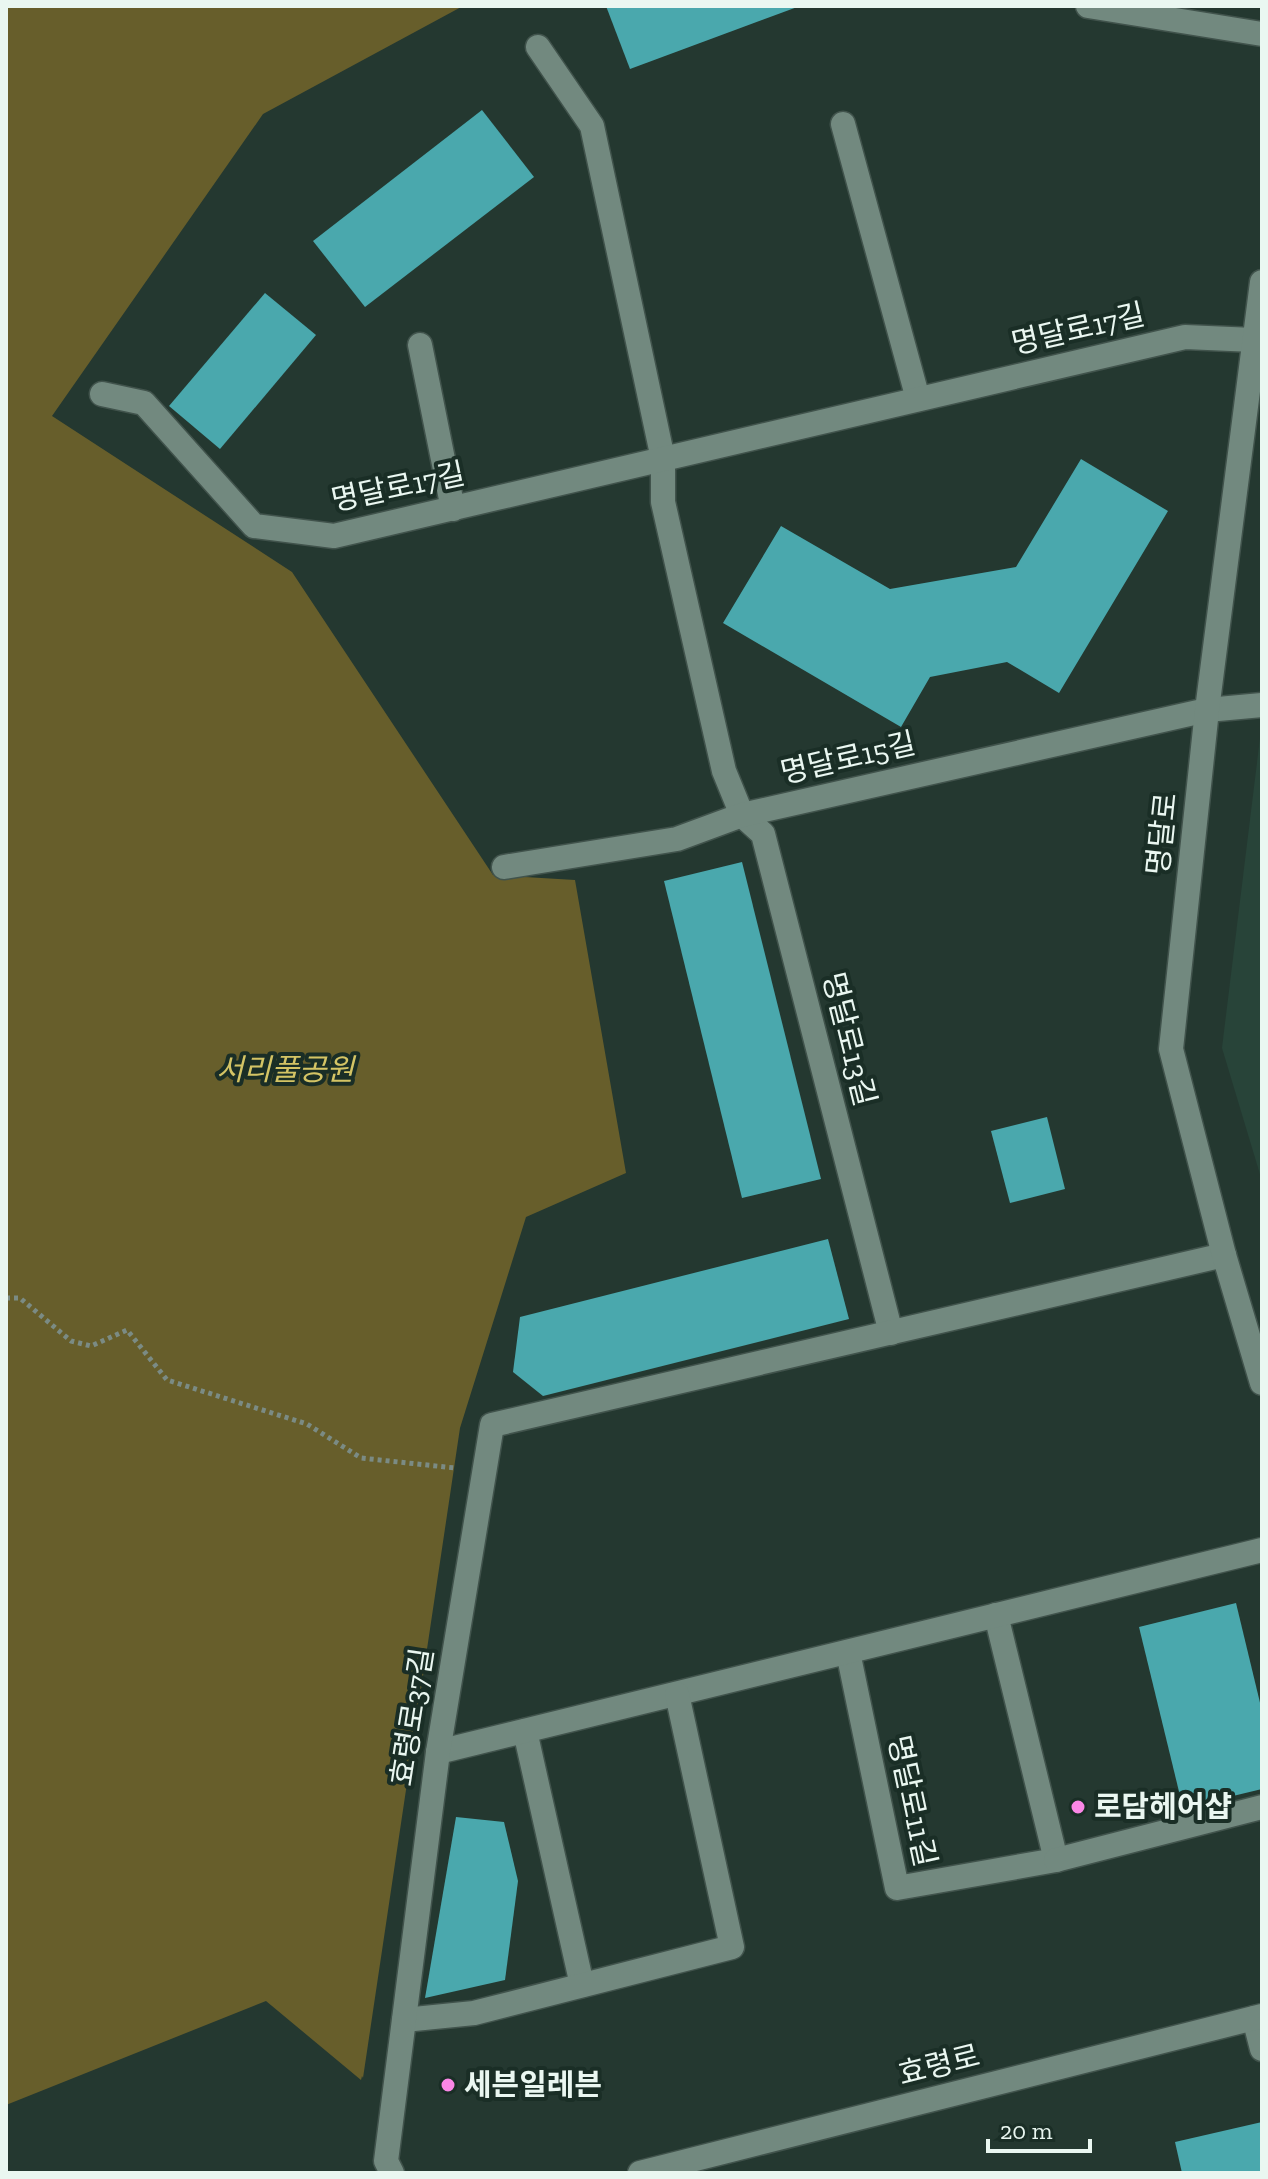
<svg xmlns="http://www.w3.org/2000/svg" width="1268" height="2179" font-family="'Zilla Slab','Noto Sans KR',serif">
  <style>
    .built { fill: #284439 }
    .green { fill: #675e2b }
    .building { fill: #4aa8ad }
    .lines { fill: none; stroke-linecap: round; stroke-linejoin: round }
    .street-casing { stroke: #41534c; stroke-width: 27 }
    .secondary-casing { stroke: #41534c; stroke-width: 27 }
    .path { stroke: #7b8b84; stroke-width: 5; stroke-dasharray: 4 4; stroke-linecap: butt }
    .street { stroke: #72897f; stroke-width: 24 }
    .secondary { stroke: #72897f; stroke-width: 24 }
    .poi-dot { fill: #fb87e6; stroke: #1a2e26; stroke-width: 3 }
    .labels { text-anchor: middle; stroke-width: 8; stroke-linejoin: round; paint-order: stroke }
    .street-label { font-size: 30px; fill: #eaf7f1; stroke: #1a2e26 }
    .park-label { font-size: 30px; font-style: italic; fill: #d4c465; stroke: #1a2e26 }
    .poi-label { font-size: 30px; font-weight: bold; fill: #eaf7f1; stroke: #1a2e26; text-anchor: start }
  </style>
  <rect width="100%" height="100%" fill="#243830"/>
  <!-- built -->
  <path class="built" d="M1262 722V1181L1222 1048Z"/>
  <!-- green -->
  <path class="green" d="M6 6H463L263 114 52 416 292 572 493 875 575 880 626 1173 526 1217 460 1428 363 2078 362 2076 361 2080 266 2001 6 2105Z"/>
  <!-- building -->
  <g class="building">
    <path d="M606 6H800L630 69Z"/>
    <path d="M482 110 534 177 365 307 313 241Z"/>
    <path d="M265 293 316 335 220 449 169 406Z"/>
    <path d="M1081 459 1168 511 1059 693 1007 662 930 677 901 727 723 623 781 526 890 589 1016 567Z"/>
    <path d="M742 862 821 1179 742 1198 664 881Z"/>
    <path d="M1047 1117 1065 1189 1010 1203 991 1131Z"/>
    <path d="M828 1239 849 1319 543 1396 513 1372 520 1317Z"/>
    <path d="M1236 1603 1262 1711V1789L1183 1808 1139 1627Z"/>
    <path d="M456 1817 504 1822 518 1881 505 1980 425 1998Z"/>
    <path d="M1262 2122V2173H1182L1175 2142Z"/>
  </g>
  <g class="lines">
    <defs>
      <g id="street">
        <path d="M1088 6 1262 34"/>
        <path d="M538 47 592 126 663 459V502L724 771 742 815 763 834 891 1333"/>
        <path d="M843 124 918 399"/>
        <path d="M420 345 453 509"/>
        <path d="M102 394 144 403 254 526 334 536 1185 337 1254 340"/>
        <path d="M504 867 677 839 742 815 1207 710 1262 705"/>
        <path d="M848 1652 897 1888 1056 1860 996 1615"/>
        <path d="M525 1731 582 1985"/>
        <path d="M438 1752 1262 1550"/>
        <path d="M1056 1860 1262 1807"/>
        <path d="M1254 2018 1262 2049"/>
        <path d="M404 2020 474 2013 732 1947 677 1694"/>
        <path d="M392 2173 386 2161 438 1752 492 1425 1224 1255"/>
      </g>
      <g id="secondary">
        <path d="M1262 282 1207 710 1171 1049 1224 1255 1262 1383"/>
        <path d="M640 2173 1262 2016"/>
      </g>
    </defs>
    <!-- street casing -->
    <use href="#street" class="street-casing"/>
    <!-- secondary casing -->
    <use href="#secondary" class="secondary-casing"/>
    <!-- path -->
    <path class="path" d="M6 1298H20L71 1341 91 1346 127 1330 167 1380 307 1424 361 1458 455 1468"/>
    <!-- street -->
    <use href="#street" class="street"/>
    <!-- secondary -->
    <use href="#secondary" class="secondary"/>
  </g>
  <!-- markers -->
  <g class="poi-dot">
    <circle cx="1078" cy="1807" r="8"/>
    <circle cx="448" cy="2085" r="8"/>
  </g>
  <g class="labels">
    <!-- street labels -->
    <g class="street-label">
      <text transform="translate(1078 329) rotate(-13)" y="10">명달로17길</text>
      <text transform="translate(398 487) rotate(-12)" y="10">명달로17길</text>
      <text transform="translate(848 758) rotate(-13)" y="10">명달로15길</text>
      <text transform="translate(1162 834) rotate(-84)" y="10">명달로</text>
      <text transform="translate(849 1039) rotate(76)" y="10">명달로13길</text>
      <text transform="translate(412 1717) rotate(-81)" y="10">효령로37길</text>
      <text transform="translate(912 1801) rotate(78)" y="10">명달로11길</text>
      <text transform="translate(939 2065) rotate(-14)" y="10">효령로</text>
    </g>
    <!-- park labels -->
    <g class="park-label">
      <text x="285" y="1080">서리풀공원</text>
    </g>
    <!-- poi labels -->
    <g class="poi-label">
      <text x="1094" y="1817">로담헤어샵</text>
      <text x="464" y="2095">세븐일레븐</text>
    </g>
  </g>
  <!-- border -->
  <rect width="1268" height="2179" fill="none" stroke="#eaf7f1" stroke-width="16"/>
  <!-- scale -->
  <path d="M988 2139v12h102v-12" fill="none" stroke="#eaf7f1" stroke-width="4"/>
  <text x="1000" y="2139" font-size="24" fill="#eaf7f1" stroke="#1a2e26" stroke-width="6" paint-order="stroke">20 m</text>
</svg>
